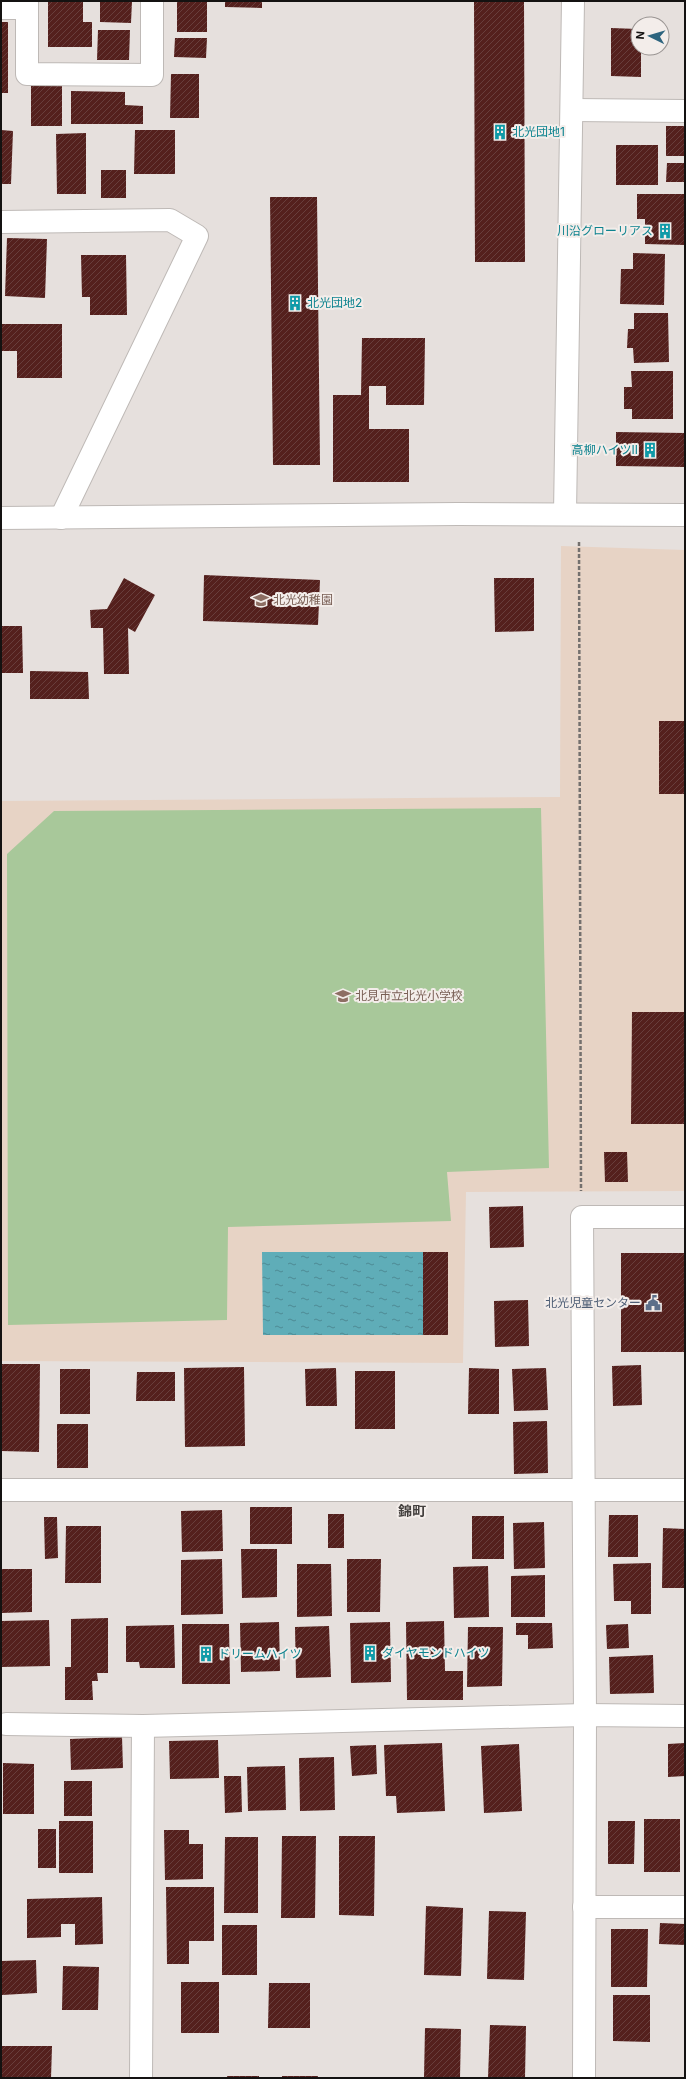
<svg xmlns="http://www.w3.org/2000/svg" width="686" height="2079" font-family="Inter,'Noto Sans JP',sans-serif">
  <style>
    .education { fill: #e7d3c5 }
    .pitch { fill: #a8c89a }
    .water { fill: url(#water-ripples) }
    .building { fill: url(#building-hatch) }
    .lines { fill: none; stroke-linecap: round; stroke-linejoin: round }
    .street-casing { stroke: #beb9b6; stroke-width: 24 }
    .path { stroke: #74706e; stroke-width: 2.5; stroke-dasharray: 4 2; stroke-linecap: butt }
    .street { stroke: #fff; stroke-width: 22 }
    .labels { text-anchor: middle; stroke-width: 4; stroke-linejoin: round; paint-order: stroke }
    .culture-label { font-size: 12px; fill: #0d838f; stroke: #f3edea; text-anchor: start }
    .education-label { font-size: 12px; fill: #785e54; stroke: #f3edea; text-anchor: start }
    .service-label { font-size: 12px; fill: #4e5e75; stroke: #f3edea; text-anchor: end }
    .quarter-label { font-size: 14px; font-weight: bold; fill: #44403e; stroke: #f3edea }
  </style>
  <defs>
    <pattern id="water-ripples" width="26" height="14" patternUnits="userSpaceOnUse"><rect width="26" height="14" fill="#5fadb8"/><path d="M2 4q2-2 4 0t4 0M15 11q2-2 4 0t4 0" fill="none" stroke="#4d8b94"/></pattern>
    <pattern id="building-hatch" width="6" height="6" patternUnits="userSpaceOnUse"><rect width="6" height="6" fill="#54201d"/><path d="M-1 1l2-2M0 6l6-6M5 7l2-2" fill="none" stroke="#683e3c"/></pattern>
  </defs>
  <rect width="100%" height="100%" fill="#e6e0dd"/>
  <!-- education -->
  <path class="education" d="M561 546 685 550V1191L466 1192 463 1363 1 1361V801L560 797Z"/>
  <!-- pitch -->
  <path class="pitch" d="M541 808 549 1168 447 1172 451 1221 228 1227 227 1320 8 1325 7 854 54 811Z"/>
  <!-- water -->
  <path class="water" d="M262 1252H423V1335H263Z"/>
  <!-- building -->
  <g class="building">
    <path d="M48 1H83V22H92V47H48Z"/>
    <path d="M100 1H132L131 23 100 22Z"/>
    <rect x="177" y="1" width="30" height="31"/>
    <path d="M225 1H262V8L225 7Z"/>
    <path d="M474 1H524L525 262H475Z"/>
    <rect x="1" y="22" width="7" height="71"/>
    <path d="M611 28 638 29V48H641V77L611 76Z"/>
    <path d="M98 30H130L129 60H97Z"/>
    <path d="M175 38H207L206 58 174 57Z"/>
    <path d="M171 74H199V118H170Z"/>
    <rect x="31" y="85" width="31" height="41"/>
    <path d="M71 91 125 92V105L143 106V124H71Z"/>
    <rect x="666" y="126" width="19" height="30"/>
    <path d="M1 130 13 131 11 184H1Z"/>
    <path d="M135 130H175V174H134Z"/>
    <path d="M86 133V194H57L56 134Z"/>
    <rect x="616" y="145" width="42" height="40"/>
    <path d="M667 163H685V182H666Z"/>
    <rect x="101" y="170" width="25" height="28"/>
    <path d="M637 194H685V245L645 244V219H637Z"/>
    <path d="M270 197H317L320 465H273Z"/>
    <path d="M7 238 47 239 45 298 5 296Z"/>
    <path d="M633 253 665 254 664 305 620 304 621 269H633Z"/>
    <path d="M81 255H126L127 315H90V297H82Z"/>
    <path d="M634 313H668L669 362 634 363 633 348H627L628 329H634Z"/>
    <path d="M1 324H62V378H17V351H1Z"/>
    <path d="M362 338H425L424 405H386V386H369V429H409V482H333V395H361Z"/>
    <path d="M631 371H673V419H632V409H624V387H632Z"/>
    <path d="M616 432 685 433V467L616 466Z"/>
    <path d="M204 575 320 580 318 625 203 621Z"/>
    <path d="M124 578 155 595 135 632 128 628 129 674H104L103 628H91L90 610 107 609Z"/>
    <path d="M494 578H534V631L495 632Z"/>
    <path d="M1 626H22L23 673H1Z"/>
    <path d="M30 671 88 672 89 699H30Z"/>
    <rect x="659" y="721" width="26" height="73"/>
    <path d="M632 1012H685V1124H631Z"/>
    <path d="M604 1152H627L628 1182H605Z"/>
    <path d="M523 1206 524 1247 490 1248 489 1207Z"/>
    <rect x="423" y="1252" width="25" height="83"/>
    <rect x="621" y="1253" width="64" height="99"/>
    <path d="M528 1300 529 1346 495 1347 494 1301Z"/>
    <path d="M1 1364H40L39 1452 1 1451Z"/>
    <path d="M641 1365 642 1405 613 1406 612 1366Z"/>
    <path d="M244 1367 245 1446 185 1447 184 1368Z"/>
    <path d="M336 1368 337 1406H306L305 1369Z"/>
    <path d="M469 1368 499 1369V1414H468Z"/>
    <path d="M546 1368 548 1410 514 1411 512 1369Z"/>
    <rect x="60" y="1369" width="30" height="45"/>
    <rect x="355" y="1371" width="40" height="58"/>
    <path d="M137 1372H175V1401H136Z"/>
    <path d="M547 1421 548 1473 514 1474 513 1422Z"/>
    <rect x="57" y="1424" width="31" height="44"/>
    <rect x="250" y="1507" width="42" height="37"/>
    <path d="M222 1510 223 1551 182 1552 181 1511Z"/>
    <rect x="328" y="1514" width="16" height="34"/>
    <path d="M609 1515H638V1557H608Z"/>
    <rect x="472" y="1516" width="32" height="43"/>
    <path d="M44 1517H57L58 1558 45 1559Z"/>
    <path d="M544 1522 545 1568 514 1569 513 1523Z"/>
    <path d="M66 1526H101V1583H65Z"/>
    <path d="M663 1528 685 1529V1588H662Z"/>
    <path d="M241 1549H277V1597L242 1598Z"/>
    <path d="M222 1559 223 1614 181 1615V1560Z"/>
    <path d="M347 1559H381L380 1612H347Z"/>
    <path d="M651 1563V1614H631V1601H614L613 1564Z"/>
    <path d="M297 1564H331L332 1616 297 1617Z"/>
    <path d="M488 1566 489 1617 454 1618 453 1567Z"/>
    <path d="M1 1569H32V1612L1 1613Z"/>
    <path d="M545 1575V1617H511V1576Z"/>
    <path d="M108 1618V1673H97L98 1681H92L93 1700H65V1667H71V1619Z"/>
    <path d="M49 1620 50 1666 1 1667V1621Z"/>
    <path d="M444 1621 445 1671H463V1700H407L406 1622Z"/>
    <path d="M279 1622 280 1671 241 1672 240 1623Z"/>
    <path d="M390 1622 391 1682 351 1683 350 1623Z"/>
    <path d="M516 1623H552L553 1648 528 1649V1635H516Z"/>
    <path d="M182 1624H229L230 1684H182Z"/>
    <path d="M628 1624 629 1648 607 1649 606 1625Z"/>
    <path d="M174 1625 175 1668H140L139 1662H126V1626Z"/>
    <path d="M329 1626 331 1677 296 1678 295 1627Z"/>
    <path d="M468 1627H503L502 1686 467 1687Z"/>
    <path d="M653 1655 654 1693 610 1694 609 1657Z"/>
    <path d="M122 1737 123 1768 71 1770 70 1739Z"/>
    <path d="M218 1740 219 1778 170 1779 169 1741Z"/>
    <path d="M442 1743 445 1811 397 1813 396 1796H386L384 1745Z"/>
    <path d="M685 1743V1776L668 1777V1744Z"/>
    <path d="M519 1744 522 1811 484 1813 481 1746Z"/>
    <path d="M376 1745 377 1774 352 1776 350 1746Z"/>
    <path d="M334 1757 335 1810 300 1811 299 1758Z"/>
    <path d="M3 1763 34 1764V1814H3Z"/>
    <path d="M285 1766 286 1810 248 1811 247 1767Z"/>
    <path d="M224 1776H241L242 1812 225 1813Z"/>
    <rect x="64" y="1781" width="28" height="35"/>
    <rect x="644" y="1819" width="36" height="53"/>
    <rect x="59" y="1821" width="34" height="52"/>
    <path d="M608 1821H635L634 1864H608Z"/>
    <rect x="38" y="1829" width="18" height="39"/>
    <path d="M164 1830H189V1844H203V1879L165 1880Z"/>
    <path d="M282 1836H316L315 1918H281Z"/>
    <path d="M339 1836H375L374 1916 339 1915Z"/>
    <path d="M225 1837H258V1913H224Z"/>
    <path d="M166 1887H214V1941H189V1964H167Z"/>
    <path d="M102 1897 103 1944 75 1945V1924H61V1937L27 1938V1899Z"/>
    <path d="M426 1906 463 1908 461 1976 424 1975Z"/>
    <path d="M489 1911 526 1912 524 1980 487 1979Z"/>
    <path d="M660 1923 685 1924V1945L659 1944Z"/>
    <rect x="222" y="1925" width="35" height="50"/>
    <path d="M611 1929H648L647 1987H611Z"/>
    <path d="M36 1960 37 1993 2 1995 1 1961Z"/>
    <path d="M63 1966 99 1967 98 2010H62Z"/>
    <rect x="181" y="1982" width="38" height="51"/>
    <path d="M269 1983H310V2028H268Z"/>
    <path d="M613 1995H650V2042L613 2041Z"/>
    <path d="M490 2025 526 2026 525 2078H488Z"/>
    <path d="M425 2028 461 2029 460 2078H424Z"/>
    <path d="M1 2046H52L51 2078H1Z"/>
    <rect x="227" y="2076" width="32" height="2"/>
    <rect x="282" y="2076" width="36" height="2"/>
  </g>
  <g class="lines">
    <defs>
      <g id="street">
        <path d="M27 1V74L152 75V1"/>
        <path d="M1 8H26"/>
        <path d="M572 110 685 111"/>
        <path d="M1 222 170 220 197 236 61 518"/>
        <path d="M565 514 573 1"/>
        <path d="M1 518 458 514 685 515"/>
        <path d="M1 1490H685"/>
        <path d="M6 1724 143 1726 585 1715 685 1716"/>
        <path d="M584 1907H685"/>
        <path d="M141 2078 143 1726"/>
        <path d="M584 2078 585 1715 582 1217H685"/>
      </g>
    </defs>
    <!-- street casing -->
    <use href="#street" class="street-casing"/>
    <!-- path -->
    <path class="path" d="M579 542 581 1191"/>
    <!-- street -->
    <use href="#street" class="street"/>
  </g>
  <!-- icons -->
  <defs>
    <symbol id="building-bare" viewBox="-9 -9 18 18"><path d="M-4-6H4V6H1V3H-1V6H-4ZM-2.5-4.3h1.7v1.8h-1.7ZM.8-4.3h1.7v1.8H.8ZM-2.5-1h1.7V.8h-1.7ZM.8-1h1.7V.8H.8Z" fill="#0f9aa8" stroke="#f3edea" stroke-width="2.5" paint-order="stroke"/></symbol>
    <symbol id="school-bare" viewBox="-9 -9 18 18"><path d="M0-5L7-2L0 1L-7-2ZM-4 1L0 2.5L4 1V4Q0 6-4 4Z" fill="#8d6e63" stroke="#f3edea" stroke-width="2.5" paint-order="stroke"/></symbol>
    <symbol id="civic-bare" viewBox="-9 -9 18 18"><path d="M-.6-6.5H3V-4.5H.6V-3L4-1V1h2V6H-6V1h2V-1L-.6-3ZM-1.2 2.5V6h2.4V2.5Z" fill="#5c6f8a" stroke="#f3edea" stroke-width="2.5" paint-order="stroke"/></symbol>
  </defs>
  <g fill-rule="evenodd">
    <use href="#building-bare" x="489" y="121" width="22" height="22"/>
    <use href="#building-bare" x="654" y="220" width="22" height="22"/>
    <use href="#building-bare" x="284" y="292" width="22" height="22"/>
    <use href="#building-bare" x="639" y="439" width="22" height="22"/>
    <use href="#school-bare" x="250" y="589" width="22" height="22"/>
    <use href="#school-bare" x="332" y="985" width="22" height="22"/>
    <use href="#civic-bare" x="642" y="1292" width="22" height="22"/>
    <use href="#building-bare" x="359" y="1642" width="22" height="22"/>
    <use href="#building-bare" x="195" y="1643" width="22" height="22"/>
  </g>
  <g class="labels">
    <!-- culture labels -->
    <g class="culture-label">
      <text x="512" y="136">北光団地1</text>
      <text x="653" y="235" text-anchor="end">川沿グローリアス</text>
      <text x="307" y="307">北光団地2</text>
      <text x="638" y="454" text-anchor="end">高柳ハイツⅡ</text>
      <text x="382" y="1657">ダイヤモンドハイツ</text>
      <text x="218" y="1658">ドリームハイツ</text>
    </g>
    <!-- education labels -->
    <g class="education-label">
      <text x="273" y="604">北光幼稚園</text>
      <text x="355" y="1000">北見市立北光小学校</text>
    </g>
    <!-- service labels -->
    <g class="service-label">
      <text x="641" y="1307">北光児童センター</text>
    </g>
    <!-- quarter labels -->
    <g class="quarter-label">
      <text x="412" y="1516">錦町</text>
    </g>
  </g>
  <!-- border -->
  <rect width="686" height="2079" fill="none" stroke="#141211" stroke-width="4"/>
  <!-- north arrow -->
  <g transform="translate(650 36) rotate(275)"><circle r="19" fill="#f3edea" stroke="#9a9593"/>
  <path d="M0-3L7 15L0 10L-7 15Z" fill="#2d647e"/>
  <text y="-6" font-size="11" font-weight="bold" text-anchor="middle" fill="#141211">N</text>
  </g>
</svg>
